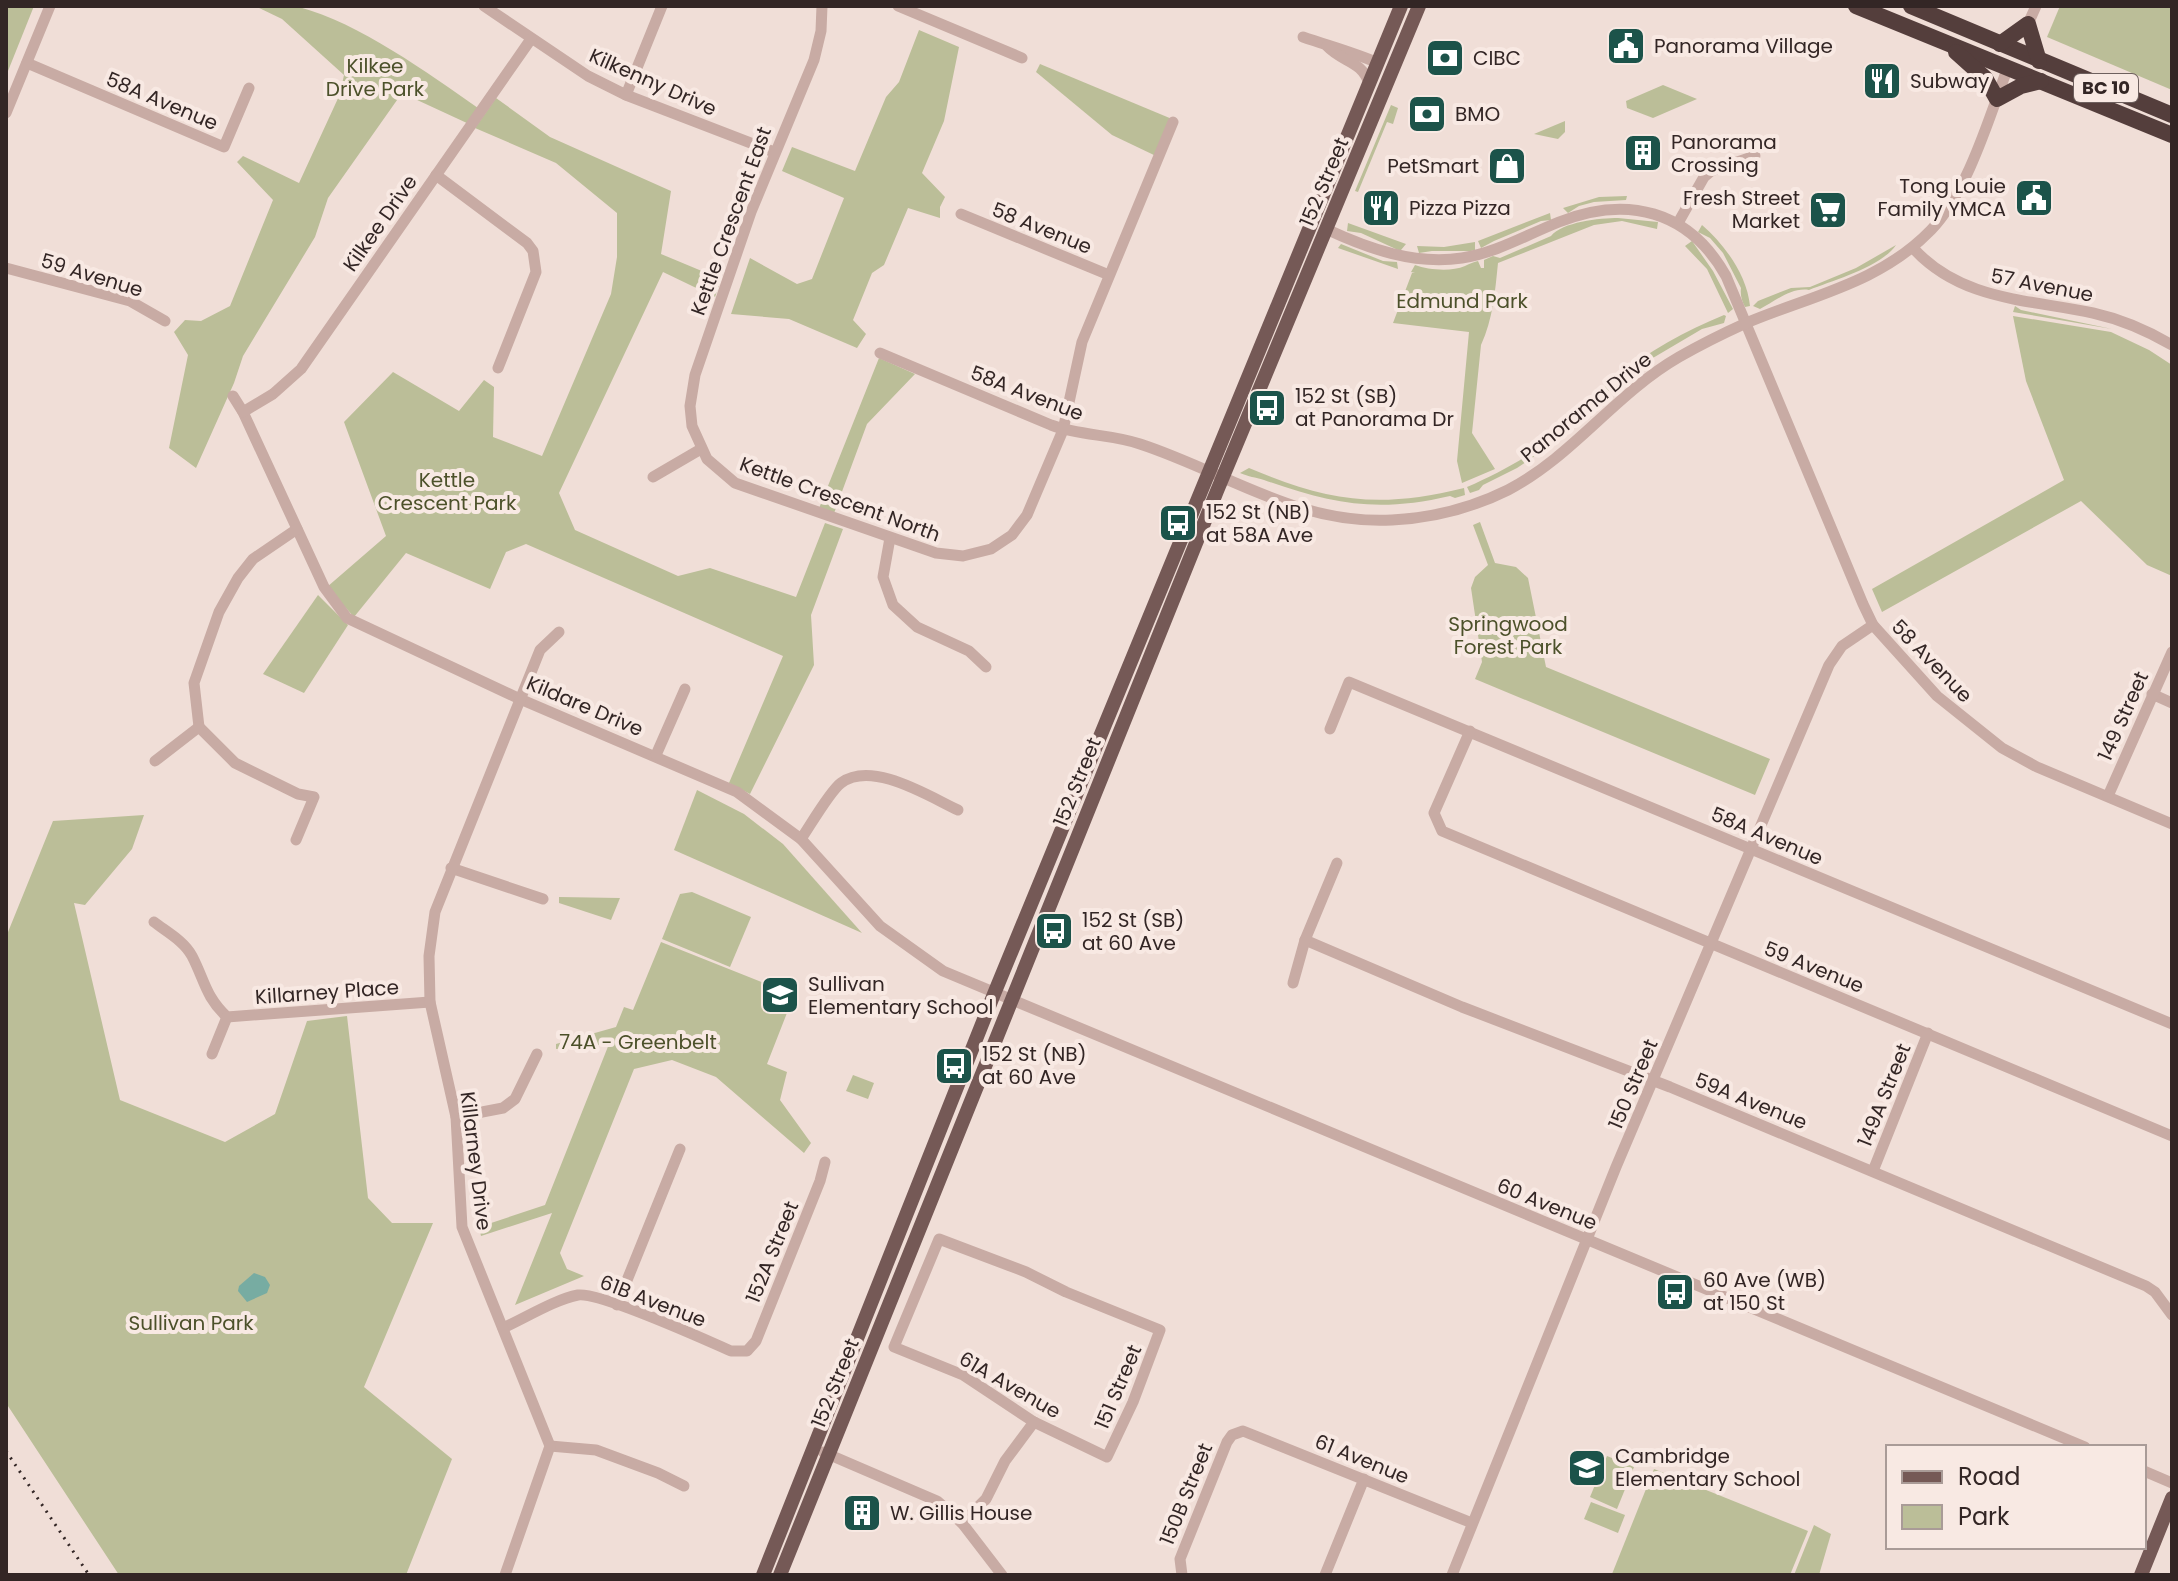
<svg xmlns="http://www.w3.org/2000/svg" width="2178" height="1581" font-family="Poppins,sans-serif">
  <style>
    .green { fill: #bbbe98 }
    .water { fill: #77aca2 }
    .lines { fill: none; stroke-linecap: round; stroke-linejoin: round }
    .minor { stroke: #c8aba4; stroke-width: 11 }
    .major { stroke: #755956; stroke-width: 14 }
    .highway { stroke: #543e3c; stroke-width: 16 }
    .rail { stroke: #332625; stroke-width: 3; stroke-dasharray: 2 6; stroke-linecap: butt }
    .labels { text-anchor: middle; stroke-width: 8; stroke-linejoin: round; paint-order: stroke }
    .shield { fill: #f8e9e3; stroke: #6e605e; stroke-width: 2 }
    .shield-label { font-size: 18px; font-weight: bold; fill: #332625 }
    .poi-label { font-size: 20px; fill: #332625; stroke: #f8e9e3; text-anchor: start }
    .park-label { font-size: 20px; fill: #4c512a; stroke: #f8e9e3 }
    .street-label { font-size: 20px; fill: #332625; stroke: #f8e9e3 }
  </style>
  <rect width="100%" height="100%" fill="#f0ded7"/>
  <!-- green -->
  <g class="green">
    <path d="M6 6H34L6 76Z"/>
    <path d="M255 6C269 6 286 3 299 7 359 23 428 73 478 108L469 124 402 93 328 198 315 237 243 356 234 383 196 468 169 448 188 355 174 332 185 320 201 321 230 306 273 200 237 162 243 156 299 183 340 94 344 75 282 19Z"/>
    <path d="M2060 6H2172V90L2047 37Z"/>
    <path d="M919 30 959 47 944 121 922 173 945 197 940 207V218L908 208 884 265 872 273 853 320 866 334 857 348 789 319 731 314 750 258 797 284 812 279 844 198 782 171 792 147 855 171 886 97 899 82Z"/>
    <path d="M1040 64 1172 119 1156 156 1112 135 1036 72Z"/>
    <path d="M1663 85 1697 99 1653 118 1627 108 1626 101Z"/>
    <path d="M496 98 550 137 671 191 661 254 721 279 715 297 663 272 559 493 575 530 678 576 710 568 796 597 825 523 843 529 811 615 814 665 750 794 729 783 783 656 526 544 506 552 490 589 406 553 354 617 327 587 386 536 344 422 393 372 459 411 484 380 494 387 493 437 542 456 611 294 617 257V213L556 163 475 128Z"/>
    <path d="M1391 105 1398 108 1393 124 1387 122 1358 192 1355 191Z"/>
    <path d="M1565 121V132L1558 139 1534 134Z"/>
    <path d="M1627 196 1626 200 1594 202 1579 206 1568 213 1563 208 1599 197Z"/>
    <path d="M1550 213 1551 220 1541 221 1494 241 1481 248 1478 241Z"/>
    <path d="M1618 218 1658 222 1657 229 1622 221 1594 225 1498 263C1495 292 1493 319 1481 345L1472 433 1495 469 1462 483 1457 461 1469 332 1393 323 1412 273H1415L1411 272 1415 265C1429 270 1451 272 1465 266 1469 264 1473 262 1478 261L1481 268H1484V260L1493 256 1500 258 1551 236C1562 222 1600 218 1618 218Z"/>
    <path d="M1348 223 1406 244 1401 250H1398L1361 233 1347 231Z"/>
    <path d="M1702 225C1725 245 1747 275 1750 306L1745 307C1742 301 1740 295 1741 288L1723 253 1710 238 1698 232Z"/>
    <path d="M1692 241 1713 271 1733 309 1728 313 1707 269 1685 246Z"/>
    <path d="M1475 242V250L1471 251H1432L1419 253 1417 246 1444 247Z"/>
    <path d="M1341 244 1383 261 1397 262 1398 269 1338 248Z"/>
    <path d="M1896 245C1881 267 1834 280 1809 290 1791 287 1774 302 1760 309L1753 306 1758 301 1791 288 1810 287 1856 268Z"/>
    <path d="M2015 306 2021 310 2112 329 2013 312Z"/>
    <path d="M1724 315 1726 316 1724 323 1702 329 1641 365 1596 401 1545 449 1517 468 1483 485 1479 490 1470 493 1467 487C1496 474 1524 460 1548 440 1571 420 1592 397 1616 377 1649 351 1685 331 1724 315Z"/>
    <path d="M2013 316 2111 332 2149 350 2172 365V576L2147 565 2081 501 1882 612 1872 589 2064 480 2026 381Z"/>
    <path d="M879 358 915 374 867 424 833 516 818 511Z"/>
    <path d="M1249 468C1329 502 1379 509 1464 488L1465 495 1455 498 1450 496C1377 513 1332 504 1264 480 1255 477 1249 477 1240 473Z"/>
    <path d="M1480 522 1495 563 1516 567 1528 578 1546 667 1770 759 1755 795 1475 679 1482 662 1471 588 1475 577 1488 565 1473 525Z"/>
    <path d="M318 595 348 625 304 693 263 674Z"/>
    <path d="M697 790 744 814 783 844 862 933 674 850Z"/>
    <path d="M144 815 132 849 85 905 74 903 120 1100 225 1142 275 1114 307 1021 347 1016 368 1198 392 1223H433L364 1387 452 1459 406 1575H119L6 1403V937L53 821Z"/>
    <path d="M692 892 751 917 730 967 662 939 680 894Z"/>
    <path d="M559 897 620 898 611 920 559 903Z"/>
    <path d="M661 942 794 995 767 1064 787 1072 780 1100 811 1143 804 1153 716 1077 672 1060 634 1069 560 1253 567 1269 584 1276 515 1305 552 1213 481 1236 479 1227 545 1205 609 1044 556 1049V1044L616 1027 624 1007 633 1010Z"/>
    <path d="M853 1075 874 1083 868 1099 846 1091Z"/>
    <path d="M1607 1456 1634 1467 1617 1509 1590 1497Z"/>
    <path d="M1654 1469 1808 1531 1790 1575 1612 1574Z"/>
    <path d="M1591 1502 1625 1515 1618 1533 1584 1519Z"/>
    <path d="M1814 1525 1831 1534 1819 1575H1794Z"/>
  </g>
  <!-- water -->
  <path class="water" d="M254 1273 265 1277 270 1285 267 1293 247 1302 238 1291 239 1286Z"/>
  <g class="lines">
    <!-- minor -->
    <g class="minor">
      <path d="M484 6 588 76 626 95 774 152"/>
      <path d="M822 6 821 31 814 60 751 212 695 375 690 406 692 426 707 459 735 483 936 553 963 556 991 549 1012 535 1027 515 1063 430 1082 342 1173 122"/>
      <path d="M898 6 1022 58"/>
      <path d="M2028 24 2036 6"/>
      <path d="M1303 37C1329 46 1352 52 1378 63"/>
      <path d="M1327 46C1343 63 1361 60 1369 83"/>
      <path d="M27 63 224 147 249 88"/>
      <path d="M626 95 662 6"/>
      <path d="M6 113 50 6"/>
      <path d="M436 175 527 243 533 251 536 272 498 368"/>
      <path d="M961 214 1109 275"/>
      <path d="M1678 223 1704 177 1711 171 1755 156"/>
      <path d="M1326 229C1369 249 1414 265 1462 258 1496 253 1526 235 1559 222 1627 195 1689 210 1726 276L1863 604 1873 625 1937 696 2002 748 2037 767 2172 824"/>
      <path d="M1913 248C1961 301 2028 299 2093 313 2120 319 2148 331 2172 345"/>
      <path d="M6 268 130 301 165 321"/>
      <path d="M880 353 1051 425C1080 436 1111 434 1140 444 1226 472 1296 525 1392 520 1431 518 1472 508 1508 490 1573 456 1615 394 1679 357 1700 345 1722 334 1744 324 1809 296 1879 284 1931 230 1968 191 1989 118 2008 67"/>
      <path d="M233 396 243 412 324 587 347 618 520 699 737 792 801 839 880 926 943 971 2085 1447"/>
      <path d="M243 412 273 394 301 369 531 39"/>
      <path d="M653 477 701 449"/>
      <path d="M890 538 883 577 893 605 917 627 969 651 986 667"/>
      <path d="M2152 694 2172 703"/>
      <path d="M199 727 194 683 219 612 238 578 253 559 297 529"/>
      <path d="M199 727 235 763 298 794 314 797 296 840"/>
      <path d="M1330 729 1349 682 2172 1024"/>
      <path d="M1470 731 1434 813 1442 831 2172 1136"/>
      <path d="M656 755 685 689"/>
      <path d="M155 761 199 727"/>
      <path d="M2108 796 2172 652"/>
      <path d="M801 839C810 826 830 791 841 783 872 760 928 796 958 810"/>
      <path d="M451 868 543 899"/>
      <path d="M154 922C167 932 184 941 192 956 205 981 205 996 227 1017L430 1002"/>
      <path d="M1305 940 1462 1007 1670 1087 2146 1286 2155 1292 2172 1315"/>
      <path d="M1293 983 1305 940 1337 863"/>
      <path d="M212 1054 227 1017"/>
      <path d="M456 1117 503 1108 515 1099 537 1054"/>
      <path d="M1873 1171 1928 1033"/>
      <path d="M939 1239 1026 1272 1066 1292 1160 1330 1133 1402 1107 1457 1034 1422 963 1375 894 1347Z"/>
      <path d="M617 1305 680 1149"/>
      <path d="M503 1328C525 1318 556 1299 578 1295 601 1292 703 1339 731 1351H747L756 1341 820 1181 825 1162"/>
      <path d="M550 1446 596 1450 658 1473 684 1486"/>
      <path d="M823 1452 937 1501 962 1523 1002 1575"/>
      <path d="M2144 1471 2172 1483"/>
      <path d="M962 1523 986 1499 1005 1461 1034 1422"/>
      <path d="M505 1575 550 1446 462 1227 456 1117 430 1002 429 956 435 912 540 650 559 632"/>
      <path d="M1182 1575 1180 1559 1227 1442 1232 1435 1243 1431 1472 1523"/>
      <path d="M1325 1575 1364 1479"/>
      <path d="M1452 1575 1616 1167 1829 665 1842 646 1873 625"/>
    </g>
    <!-- major -->
    <g class="major">
      <path d="M763 1575 994 994 1401 6"/>
      <path d="M780 1575 1217 491 1419 6"/>
      <path d="M2141 1575 2172 1498"/>
    </g>
    <!-- highway -->
    <g class="highway">
      <path d="M1856 6 2172 135"/>
      <path d="M1911 6 2172 115"/>
      <path d="M2000 44 2028 24 2039 61"/>
      <path d="M1956 52 1985 78 1997 99 2021 86 2041 81"/>
    </g>
    <!-- rail -->
    <path class="rail" d="M6 1451 89 1575"/>
  </g>
  <!-- icons -->
  <defs>
    <symbol id="civic-square" viewBox="-11 -11 22 22"><rect x="-9" y="-9" width="18" height="18" rx="4" fill="#1c534a" stroke="#f8e9e3"/><path d="M-.6-6.5H3V-4.5H.6V-3L4-1V1h2V6H-6V1h2V-1L-.6-3ZM-1.2 2.5V6h2.4V2.5Z" fill="#fff"/></symbol>
    <symbol id="bank-square" viewBox="-11 -11 22 22"><rect x="-9" y="-9" width="18" height="18" rx="4" fill="#1c534a" stroke="#f8e9e3"/><path d="M-6-4H6V4H-6ZM0-2.3a2.3 2.3 0 1 0 0 4.6a2.3 2.3 0 1 0 0-4.6Z" fill="#fff"/></symbol>
    <symbol id="restaurant-square" viewBox="-11 -11 22 22"><rect x="-9" y="-9" width="18" height="18" rx="4" fill="#1c534a" stroke="#f8e9e3"/><path d="M-5-6h1v4h1v-4h1v4h1v-4h1v5L-1.5 .5V6h-2V.5L-5-1ZM5-6V6H3V1.5H1.5Q1.5-4 5-6Z" fill="#fff"/></symbol>
    <symbol id="building-square" viewBox="-11 -11 22 22"><rect x="-9" y="-9" width="18" height="18" rx="4" fill="#1c534a" stroke="#f8e9e3"/><path d="M-4-6H4V6H1V3H-1V6H-4ZM-2.5-4.3h1.7v1.8h-1.7ZM.8-4.3h1.7v1.8H.8ZM-2.5-1h1.7V.8h-1.7ZM.8-1h1.7V.8H.8Z" fill="#fff"/></symbol>
    <symbol id="shop-square" viewBox="-11 -11 22 22"><rect x="-9" y="-9" width="18" height="18" rx="4" fill="#1c534a" stroke="#f8e9e3"/><path d="M-5-2.5h2.3a2.7 3.5 0 0 1 5.4 0H5L5.5 6h-11ZM-1.5-2.5h3a1.5 2.3 0 0 0-3 0Z" fill="#fff"/></symbol>
    <symbol id="supermarket-square" viewBox="-11 -11 22 22"><rect x="-9" y="-9" width="18" height="18" rx="4" fill="#1c534a" stroke="#f8e9e3"/><path d="M-6-5.5h2.5l.6 2H6L4.5 2H-2.5L-4.4-4H-6ZM-1.5 3.2a1.3 1.3 0 1 0 .1 0ZM3 3.2a1.3 1.3 0 1 0 .1 0Z" fill="#fff"/></symbol>
    <symbol id="bus-square" viewBox="-11 -11 22 22"><rect x="-9" y="-9" width="18" height="18" rx="4" fill="#1c534a" stroke="#f8e9e3"/><path d="M-5-6H5V4H4V6H2V4H-2V6H-4V4H-5ZM-3.5-4V0h7V-4ZM-3.5 1.2v1.5H-2V1.2ZM2 1.2v1.5H3.5V1.2Z" fill="#fff"/></symbol>
    <symbol id="school-square" viewBox="-11 -11 22 22"><rect x="-9" y="-9" width="18" height="18" rx="4" fill="#1c534a" stroke="#f8e9e3"/><path d="M0-5L7-2L0 1L-7-2ZM-4 1L0 2.5L4 1V4Q0 6-4 4Z" fill="#fff"/></symbol>
  </defs>
  <g fill-rule="evenodd">
    <use href="#civic-square" x="1604" y="24" width="44" height="44"/>
    <use href="#bank-square" x="1423" y="36" width="44" height="44"/>
    <use href="#restaurant-square" x="1860" y="59" width="44" height="44"/>
    <use href="#bank-square" x="1405" y="92" width="44" height="44"/>
    <use href="#building-square" x="1621" y="131" width="44" height="44"/>
    <use href="#shop-square" x="1485" y="144" width="44" height="44"/>
    <use href="#civic-square" x="2012" y="176" width="44" height="44"/>
    <use href="#restaurant-square" x="1359" y="186" width="44" height="44"/>
    <use href="#supermarket-square" x="1806" y="188" width="44" height="44"/>
    <use href="#bus-square" x="1245" y="386" width="44" height="44"/>
    <use href="#bus-square" x="1156" y="501" width="44" height="44"/>
    <use href="#bus-square" x="1032" y="909" width="44" height="44"/>
    <use href="#school-square" x="758" y="973" width="44" height="44"/>
    <use href="#bus-square" x="932" y="1044" width="44" height="44"/>
    <use href="#bus-square" x="1653" y="1270" width="44" height="44"/>
    <use href="#school-square" x="1565" y="1446" width="44" height="44"/>
    <use href="#building-square" x="840" y="1491" width="44" height="44"/>
  </g>
  <g class="labels">
    <!-- shield labels -->
    <rect class="shield" x="2074" y="74" width="64" height="28" rx="6"/>
    <g class="shield-label">
      <text x="2106" y="94">BC 10</text>
    </g>
    <!-- poi labels -->
    <g class="poi-label">
      <text x="1654" y="53">Panorama Village</text>
      <text x="1473" y="65">CIBC</text>
      <text x="1910" y="88">Subway</text>
      <text x="1455" y="121">BMO</text>
      <text x="1671" y="149">Panorama<tspan x="1671" dy="23">Crossing</tspan></text>
      <text x="1479" y="173" text-anchor="end">PetSmart</text>
      <text x="2006" y="193" text-anchor="end">Tong Louie<tspan x="2006" dy="23">Family YMCA</tspan></text>
      <text x="1800" y="205" text-anchor="end">Fresh Street<tspan x="1800" dy="23">Market</tspan></text>
      <text x="1409" y="215">Pizza Pizza</text>
      <text x="1295" y="403">152 St (SB)<tspan x="1295" dy="23">at Panorama Dr</tspan></text>
      <text x="1206" y="519">152 St (NB)<tspan x="1206" dy="23">at 58A Ave</tspan></text>
      <text x="1082" y="927">152 St (SB)<tspan x="1082" dy="23">at 60 Ave</tspan></text>
      <text x="808" y="991">Sullivan<tspan x="808" dy="23">Elementary School</tspan></text>
      <text x="982" y="1061">152 St (NB)<tspan x="982" dy="23">at 60 Ave</tspan></text>
      <text x="1703" y="1287">60 Ave (WB)<tspan x="1703" dy="23">at 150 St</tspan></text>
      <text x="1615" y="1463">Cambridge<tspan x="1615" dy="23">Elementary School</tspan></text>
      <text x="890" y="1520">W. Gillis House</text>
    </g>
    <!-- park labels -->
    <g class="park-label">
      <text x="375" y="73">Kilkee<tspan x="375" dy="23">Drive Park</tspan></text>
      <text x="1462" y="308">Edmund Park</text>
      <text x="447" y="487">Kettle<tspan x="447" dy="23">Crescent Park</tspan></text>
      <text x="1508" y="631">Springwood<tspan x="1508" dy="23">Forest Park</tspan></text>
      <text x="638" y="1049">74A - Greenbelt</text>
      <text x="191" y="1330">Sullivan Park</text>
    </g>
    <!-- street labels -->
    <g class="street-label">
      <text transform="translate(653 82) rotate(24)" y="7">Kilkenny Drive</text>
      <text transform="translate(162 101) rotate(23)" y="7">58A Avenue</text>
      <text transform="translate(1324 182) rotate(-67)" y="7">152 Street</text>
      <text transform="translate(731 221) rotate(-70)" y="7">Kettle Crescent East</text>
      <text transform="translate(380 223) rotate(-55)" y="7">Kilkee Drive</text>
      <text transform="translate(1042 228) rotate(22)" y="7">58 Avenue</text>
      <text transform="translate(92 275) rotate(17)" y="7">59 Avenue</text>
      <text transform="translate(2042 285) rotate(11)" y="7">57 Avenue</text>
      <text transform="translate(1027 393) rotate(21)" y="7">58A Avenue</text>
      <text transform="translate(1586 407) rotate(-39)" y="7">Panorama Drive</text>
      <text transform="translate(840 499) rotate(20)" y="7">Kettle Crescent North</text>
      <text transform="translate(1932 661) rotate(46)" y="7">58 Avenue</text>
      <text transform="translate(585 706) rotate(23)" y="7">Kildare Drive</text>
      <text transform="translate(2123 716) rotate(-66)" y="7">149 Street</text>
      <text transform="translate(1077 782) rotate(-68)" y="7">152 Street</text>
      <text transform="translate(1767 836) rotate(23)" y="7">58A Avenue</text>
      <text transform="translate(1814 967) rotate(22)" y="7">59 Avenue</text>
      <text transform="translate(327 992) rotate(-4)" y="7">Killarney Place</text>
      <text transform="translate(1633 1084) rotate(-67)" y="7">150 Street</text>
      <text transform="translate(1884 1095) rotate(-68)" y="7">149A Street</text>
      <text transform="translate(1751 1101) rotate(22)" y="7">59A Avenue</text>
      <text transform="translate(476 1161) rotate(83)" y="7">Killarney Drive</text>
      <text transform="translate(1547 1204) rotate(22)" y="7">60 Avenue</text>
      <text transform="translate(772 1252) rotate(-68)" y="7">152A Street</text>
      <text transform="translate(653 1301) rotate(21)" y="7">61B Avenue</text>
      <text transform="translate(835 1383) rotate(-68)" y="7">152 Street</text>
      <text transform="translate(1010 1385) rotate(30)" y="7">61A Avenue</text>
      <text transform="translate(1118 1387) rotate(-67)" y="7">151 Street</text>
      <text transform="translate(1362 1459) rotate(22)" y="7">61 Avenue</text>
      <text transform="translate(1186 1494) rotate(-68)" y="7">150B Street</text>
    </g>
  </g>
  <!-- border -->
  <rect width="2178" height="1581" fill="none" stroke="#332625" stroke-width="16"/>
  <!-- legend -->
  <rect x="1886" y="1445" width="260" height="104" fill="#f8e9e3" stroke="#a99b97" stroke-width="2"/>
  <rect x="1902" y="1471" width="40" height="12" fill="#755956" stroke="#a99b97" stroke-width="2"/>
  <text x="1958" y="1485" font-size="24" fill="#332625">Road</text>
  <rect x="1902" y="1505" width="40" height="24" fill="#bbbe98" stroke="#a99b97" stroke-width="2"/>
  <text x="1958" y="1525" font-size="24" fill="#332625">Park</text>
</svg>
